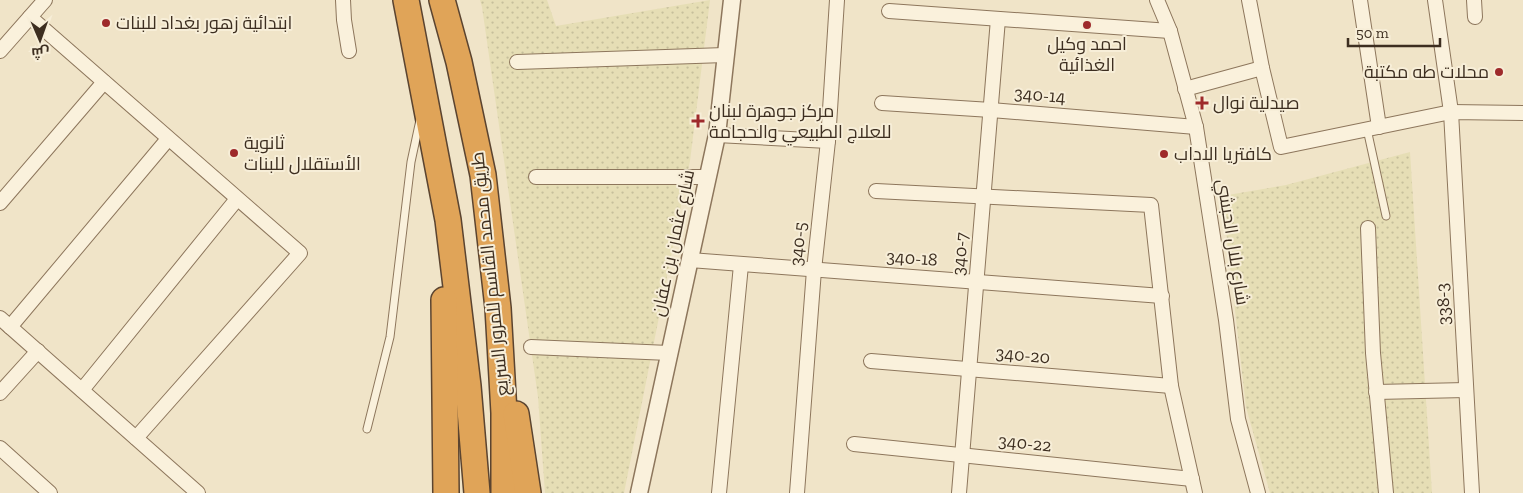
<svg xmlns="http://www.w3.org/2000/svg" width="1523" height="493" font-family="'Zilla Slab',Cairo,serif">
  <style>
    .farmland { fill: url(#farmland-dots) }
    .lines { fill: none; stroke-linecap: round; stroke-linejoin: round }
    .service-casing { stroke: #8d765c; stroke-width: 9 }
    .minor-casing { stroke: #8d765c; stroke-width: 16 }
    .tertiary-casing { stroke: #8d765c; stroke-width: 19 }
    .motorway-casing { stroke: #5b4430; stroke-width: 28 }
    .service { stroke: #faf1dc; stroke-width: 7 }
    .minor { stroke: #faf1dc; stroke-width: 14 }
    .tertiary { stroke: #faf1dc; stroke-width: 16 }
    .motorway { stroke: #e0a458; stroke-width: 25 }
    .poi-dot { fill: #9e2a2b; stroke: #f7eed8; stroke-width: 2 }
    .labels { text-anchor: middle; stroke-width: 4; stroke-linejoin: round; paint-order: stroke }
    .poi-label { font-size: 18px; fill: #3d2e20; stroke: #f7eed8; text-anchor: start }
    .street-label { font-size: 18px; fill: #3d2e20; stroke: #f7eed8 }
  </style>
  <defs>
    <pattern id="farmland-dots" width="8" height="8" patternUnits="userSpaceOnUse" patternTransform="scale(1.25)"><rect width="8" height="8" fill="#e6deb5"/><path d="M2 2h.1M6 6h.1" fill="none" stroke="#c6bf9b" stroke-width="1.8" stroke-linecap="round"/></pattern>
  </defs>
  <rect width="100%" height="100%" fill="#f0e4c8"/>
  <!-- farmland -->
  <g class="farmland">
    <path d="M480 0H547L556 26 710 0 690 161 624 493H545L538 397 482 7Z"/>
    <path d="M1410 152 1432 493H1270L1246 407 1222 196 1286 185Z"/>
  </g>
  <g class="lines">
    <defs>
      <g id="service">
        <path d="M1367 129 1386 216"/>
        <path d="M367 429 390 337 411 162 420 120"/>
      </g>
      <g id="minor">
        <path d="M343 0 344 20 349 51"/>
        <path d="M1157 0 1170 31 1196 127 1226 320 1238 419 1258 493"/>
        <path d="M1249 0 1262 68 1281 147 1451 112 1523 113"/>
        <path d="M1360 0 1379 127"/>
        <path d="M1435 0 1451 112 1472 493"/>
        <path d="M1474 0 1475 17"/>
        <path d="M889 11 1170 31"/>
        <path d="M30 17 300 253 136 438"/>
        <path d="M0 51 45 0"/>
        <path d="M517 62 725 55"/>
        <path d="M1185 89 1262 68"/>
        <path d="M882 103 991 110 1196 127"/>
        <path d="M717 135 828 141"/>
        <path d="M536 177H708"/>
        <path d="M876 191 1151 205 1171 386 1195 493"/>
        <path d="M0 203 104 82"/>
        <path d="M1368 228 1373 353 1386 493"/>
        <path d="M690 260 1162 296"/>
        <path d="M0 318 198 493"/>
        <path d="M10 327 168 139"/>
        <path d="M531 347 669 353"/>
        <path d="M871 361 1171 386"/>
        <path d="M82 390 237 199"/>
        <path d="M1376 392 1466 390"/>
        <path d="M0 393 38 351"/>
        <path d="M854 444 1192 479"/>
        <path d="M0 448 50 493"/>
        <path d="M719 493 741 265"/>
        <path d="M797 493 814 270 828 141 837 0"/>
        <path d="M959 493 998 19"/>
      </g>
      <path id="tertiary" d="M639 493 717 135 732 0"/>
      <g id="motorway">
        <path d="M406 0 448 220 468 386 477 493"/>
        <path d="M442 0 459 62 483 175 498 308 504 413V493"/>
        <path d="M444 300 446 493"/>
        <path d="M516 414 528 493"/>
      </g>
    </defs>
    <!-- service casing -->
    <use href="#service" class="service-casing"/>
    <!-- minor casing -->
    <use href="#minor" class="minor-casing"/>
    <!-- tertiary casing -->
    <use href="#tertiary" class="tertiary-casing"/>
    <!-- motorway casing -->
    <use href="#motorway" class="motorway-casing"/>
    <!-- service -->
    <use href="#service" class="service"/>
    <!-- minor -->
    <use href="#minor" class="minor"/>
    <!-- tertiary -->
    <use href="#tertiary" class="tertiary"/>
    <!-- motorway -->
    <use href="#motorway" class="motorway"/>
  </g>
  <!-- markers -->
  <g class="poi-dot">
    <circle cx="106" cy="23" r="5"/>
    <circle cx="1087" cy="25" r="5"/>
    <circle cx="1499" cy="72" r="5"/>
    <path d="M1199.5 95.5h5v5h5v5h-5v5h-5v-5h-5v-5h5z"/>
    <path d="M695.5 113.5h5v5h5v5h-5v5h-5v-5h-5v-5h5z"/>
    <circle cx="234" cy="153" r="5"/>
    <circle cx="1164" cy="154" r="5"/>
  </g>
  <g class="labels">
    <!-- poi labels -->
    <g class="poi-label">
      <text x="116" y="29">ابتدائية زهور بغداد للبنات</text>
      <text x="1087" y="50" text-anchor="middle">احمد وكيل<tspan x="1087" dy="21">الغذائية</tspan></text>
      <text x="1489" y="78" text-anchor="end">محلات طه مكتبة</text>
      <text x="1213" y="109">صيدلية نوال</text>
      <text x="709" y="117">مركز جوهرة لبنان<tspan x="709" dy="21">للعلاج الطبيعي والحجامة</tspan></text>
      <text x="244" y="149">ثانوية<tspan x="244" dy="21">الأستقلال للبنات</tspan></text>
      <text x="1174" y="160">كافتريا الاداب</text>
    </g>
    <!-- street labels -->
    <g class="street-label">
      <text transform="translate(1040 95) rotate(5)" y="6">340-14</text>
      <text transform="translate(1233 242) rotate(81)" y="6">شارع بلال الحبشي</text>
      <text transform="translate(673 243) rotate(-78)" y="6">شارع عثمان بن عفان</text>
      <text transform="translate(798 244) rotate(-84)" y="6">340-5</text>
      <text transform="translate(960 254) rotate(-85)" y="6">340-7</text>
      <text transform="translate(912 258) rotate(4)" y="6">340-18</text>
      <text transform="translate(490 274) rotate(-96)" y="6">طريق محمد القاسم للمرور السريع</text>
      <text transform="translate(1443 304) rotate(-93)" y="6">338-3</text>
      <text transform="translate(1023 355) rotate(5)" y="6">340-20</text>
      <text transform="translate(1025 443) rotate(6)" y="6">340-22</text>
    </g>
  </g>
  <!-- north arrow -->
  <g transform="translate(40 40) rotate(178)" stroke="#f7eed8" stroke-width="4" paint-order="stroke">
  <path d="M0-4L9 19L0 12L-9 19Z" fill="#3d2e20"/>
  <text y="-8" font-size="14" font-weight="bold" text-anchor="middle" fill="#3d2e20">ش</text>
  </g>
  <!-- scale -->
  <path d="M1348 38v8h92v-8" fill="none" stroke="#3d2e20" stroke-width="2.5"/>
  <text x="1356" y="38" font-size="15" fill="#3d2e20" stroke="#f7eed8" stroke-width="4" paint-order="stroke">50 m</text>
</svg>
